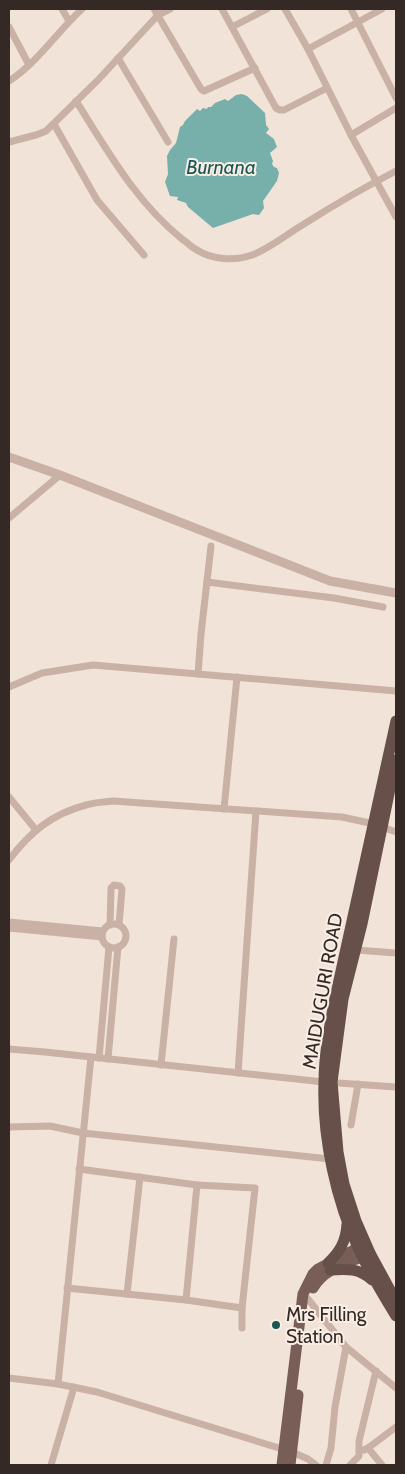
<svg xmlns="http://www.w3.org/2000/svg" width="405" height="1474" font-family="Cabin,sans-serif">
  <style>
    .water { fill: #77afaa }
    .lines { fill: none; stroke-linecap: round; stroke-linejoin: round }
    .minor { stroke: #cab1a5; stroke-width: 7 }
    .tertiary { stroke: #cab1a5; stroke-width: 9 }
    .primary { stroke: #785e57; stroke-width: 11 }
    .trunk { stroke: #67504a; stroke-width: 11 }
    .poi-dot { fill: #1b5754; stroke: #f9eee5; stroke-width: 2 }
    .labels { text-anchor: middle; stroke-width: 4; stroke-linejoin: round; paint-order: stroke }
    .street-label { font-size: 19px; fill: #352926; stroke: #f9eee5 }
    .poi-label { font-size: 19px; fill: #352926; stroke: #f9eee5; text-anchor: start }
    .water-label { font-size: 20px; font-style: italic; fill: #1b5754; stroke: #f9eee5 }
  </style>
  <rect width="100%" height="100%" fill="#f2e3d9"/>
  <!-- water -->
  <path class="water" d="M242 94 247 96 265 113 266 125 269 129 266 133 274 139 277 147 270 153 273 161 272 164 274 167 277 168 279 173 277 181 263 201 264 208 259 215 253 214 213 228 188 207 186 203 177 200 178 197 170 196 165 182 168 174 167 156 170 150 176 143 180 127 183 125 185 121 197 109 200 111 203 108 207 109 208 107H211L215 103 225 99 228 101 236 95Z"/>
  <g class="lines">
    <!-- minor -->
    <g class="minor">
      <path d="M62 9 69 21"/>
      <path d="M154 9 201 89 204 91 255 68"/>
      <path d="M222 9 276 108 280 110H284L327 88"/>
      <path d="M285 9 308 49 351 135 396 217"/>
      <path d="M351 9 396 98"/>
      <path d="M9 27 29 65"/>
      <path d="M232 27 267 9"/>
      <path d="M308 49 382 9"/>
      <path d="M118 58 168 142"/>
      <path d="M9 81C37 63 57 32 82 9"/>
      <path d="M76 101C108 151 135 201 182 239 187 242 191 247 197 250 212 260 235 261 252 255 271 248 287 234 304 224 334 205 365 187 396 171"/>
      <path d="M54 124 97 200 144 255"/>
      <path d="M351 135 396 108"/>
      <path d="M9 142 36 135 46 131 98 80 158 15 170 9"/>
      <path d="M9 518 60 475"/>
      <path d="M207 582 334 598 383 607"/>
      <path d="M198 674 201 634 211 546"/>
      <path d="M9 687 42 673 93 665 396 691"/>
      <path d="M9 797 36 830"/>
      <path d="M224 809 237 677"/>
      <path d="M9 860C30 832 52 814 86 805 95 802 105 802 113 801L342 817 374 824 396 832"/>
      <path d="M9 922 103 931"/>
      <circle cx="114" cy="936" r="12"/>
      <path d="M110 925 111 888 114 885 120 886 122 889 119 925"/>
      <path d="M9 928 102 937"/>
      <path d="M356 950 396 953"/>
      <path d="M9 1049 45 1052 324 1082 396 1087"/>
      <path d="M99 1058 109 947"/>
      <path d="M108 1059 118 947"/>
      <path d="M161 1065 174 939"/>
      <path d="M238 1073 256 811"/>
      <path d="M351 1125 358 1084"/>
      <path d="M9 1127 50 1126 83 1133 330 1159"/>
      <path d="M197 1185 255 1188 242 1308V1328"/>
      <path d="M67 1288 186 1300 197 1185 79 1169"/>
      <path d="M127 1294 140 1177"/>
      <path d="M308 1299 346 1347 396 1388"/>
      <path d="M186 1300 242 1308"/>
      <path d="M9 1378 58 1384 97 1392 292 1452 308 1459 316 1465"/>
      <path d="M58 1384 91 1057"/>
      <path d="M368 1448 396 1427"/>
      <path d="M364 1450 368 1448 382 1465"/>
      <path d="M51 1465 74 1387"/>
      <path d="M326 1465 331 1448 335 1407 346 1347"/>
      <path d="M350 1465 359 1456V1441L376 1371"/>
    </g>
    <!-- tertiary -->
    <path class="tertiary" d="M9 457 60 475 330 581 396 593"/>
    <!-- primary -->
    <g class="primary">
      <path d="M313 1288C325 1267 350 1263 370 1253"/>
      <path d="M282 1465 303 1294 313 1274 318 1269 365 1244"/>
      <path d="M290 1465 298 1395"/>
    </g>
    <!-- trunk -->
    <g class="trunk">
      <path d="M396 721 334 1003C329 1029 324 1056 324 1083 322 1137 336 1201 359 1250 370 1273 383 1295 396 1316"/>
      <path d="M396 760 362 924 343 999 332 1082 338 1152 344 1184 356 1221 370 1253 396 1301"/>
      <path d="M328 1263C340 1252 346 1241 347 1224"/>
      <path d="M330 1270C347 1269 359 1268 372 1280"/>
    </g>
  </g>
  <!-- markers -->
  <circle class="poi-dot" cx="276" cy="1325" r="5"/>
  <g class="labels">
    <!-- street labels -->
    <g class="street-label">
      <text transform="translate(322 991) rotate(-80)" y="7">MAIDUGURI ROAD</text>
    </g>
    <!-- poi labels -->
    <g class="poi-label">
      <text x="286" y="1321">Mrs Filling<tspan x="286" dy="22">Station</tspan></text>
    </g>
    <!-- water labels -->
    <g class="water-label">
      <text x="221" y="174">Burnana</text>
    </g>
  </g>
  <!-- border -->
  <rect width="405" height="1474" fill="none" stroke="#352926" stroke-width="20"/>
</svg>
